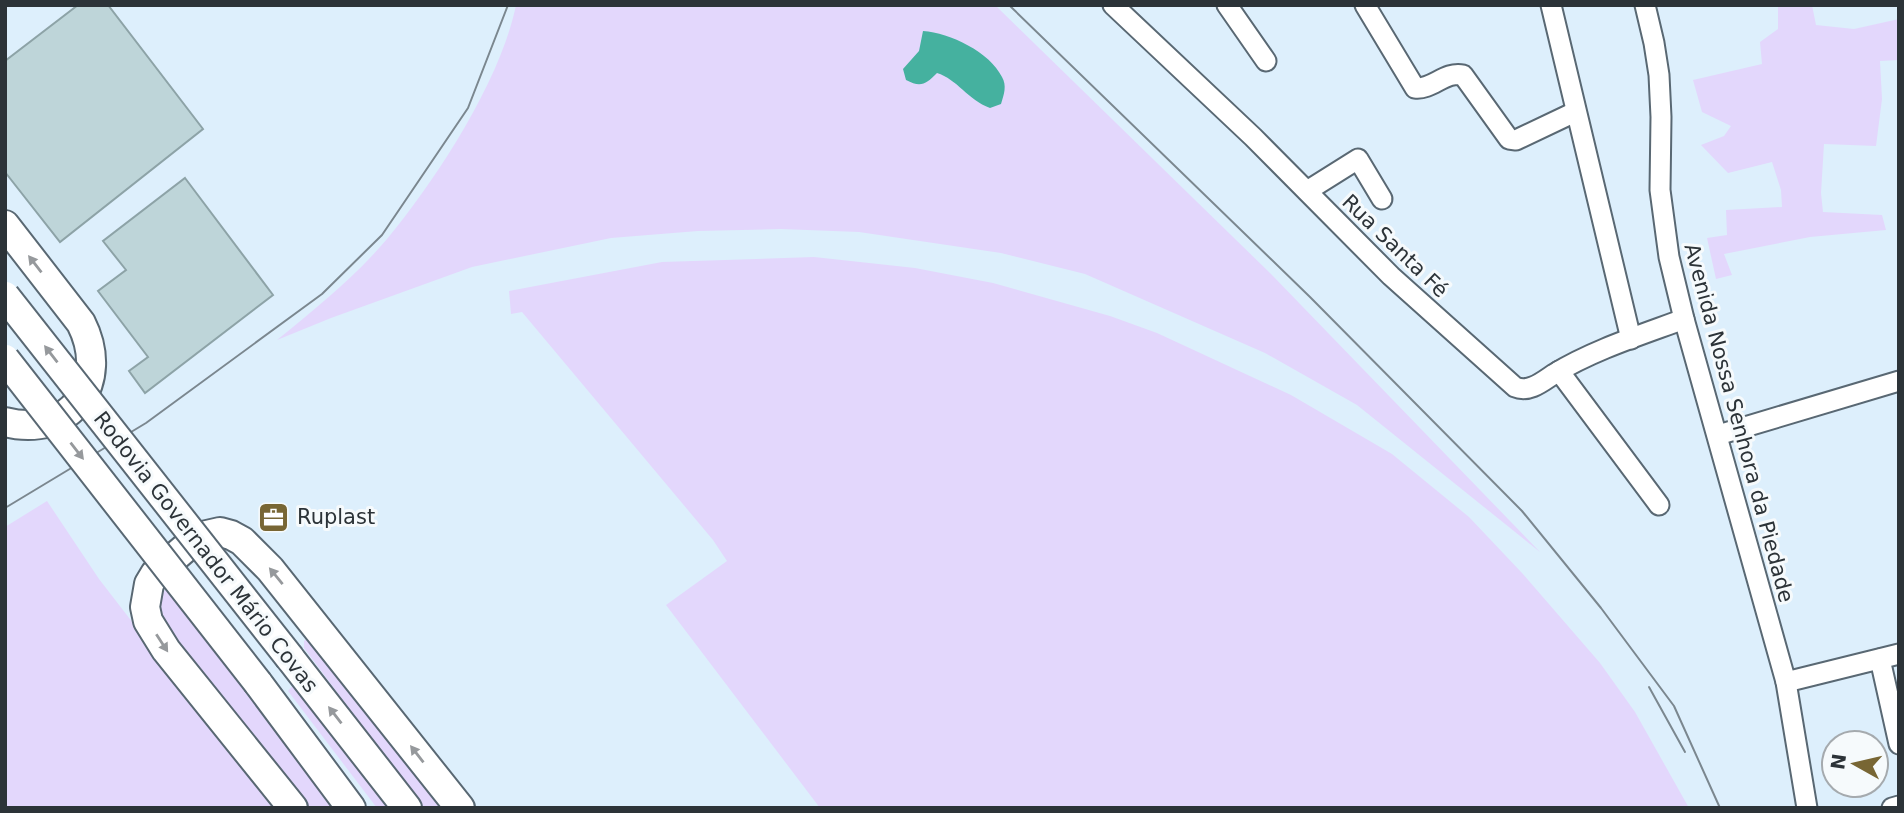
<svg xmlns="http://www.w3.org/2000/svg" width="1904" height="813" font-family="'DejaVu Sans',sans-serif">
  <style>
    .green { fill: #e3d7fc }
    .water { fill: #45b19f }
    .building { fill: #bed5d9; stroke: #8da3a7; stroke-width: 2 }
    .lines { fill: none; stroke-linecap: round; stroke-linejoin: round }
    .minor-casing { stroke: #596873; stroke-width: 23 }
    .highway-casing { stroke: #596873; stroke-width: 32 }
    .minor { stroke: #fff; stroke-width: 19 }
    .highway { stroke: #fff; stroke-width: 28 }
    .tram { stroke: #7b878f; stroke-width: 2 }
    .highway-bridge-casing { stroke: #596873; stroke-width: 32; stroke-linecap: butt }
    .highway-bridge { stroke: #fff; stroke-width: 28 }
    .oneway { fill: #96999c }
    .labels { text-anchor: middle; stroke-width: 6; stroke-linejoin: round; paint-order: stroke }
    .street-label { font-size: 21px; fill: #2c3338; stroke: #f6fafc }
    .poi-label { font-size: 21px; fill: #2c3338; stroke: #f6fafc; text-anchor: start }
  </style>
  <rect width="100%" height="100%" fill="#ddeffc"/>
  <!-- green -->
  <g class="green">
    <path d="M516 5H995L1271 274 1540 552 1357 405 1265 353 1085 274 1001 253 859 232 781 229 698 231 611 238 472 267 331 318 277 340C315 309 355 277 387 239 436 180 501 80 516 5Z"/>
    <path d="M1778 5H1812L1816 25 1854 29 1899 19V60L1880 61 1882 99 1876 146 1824 144 1821 193 1823 212 1882 215 1886 230 1810 237 1724 254 1732 275 1716 279 1707 238 1727 235 1726 210 1782 207 1781 190 1772 162 1728 173 1701 145 1724 136 1731 126 1702 112 1693 80 1762 64 1760 42 1778 29Z"/>
    <path d="M814 257 915 268 993 283 1110 316 1157 333 1291 395 1392 454 1469 517 1522 573 1600 663 1635 712 1689 808H820L666 605 727 561 713 540 522 312 511 314 509 291 662 262Z"/>
    <path d="M47 501 99 579 276 808H5V527Z"/>
    <path d="M169 586 337 808H302L166 632C161 616 154 599 169 586Z"/>
    <path d="M310 636 448 808H423L304 648V641Z"/>
    <path d="M296 682 392 808H377L288 691Z"/>
  </g>
  <!-- water -->
  <path class="water" d="M923 31C950 33 990 52 1002 77 1007 86 1004 94 1001 104L990 108C968 100 957 79 937 73 926 84 921 88 906 80L903 69 919 51Z"/>
  <!-- building -->
  <g class="building">
    <path d="M78 5H108L203 129 60 242 5 172V61Z"/>
    <path d="M185 178 273 295 145 393 129 371 148 357 98 291 126 270 103 241Z"/>
  </g>
  <g class="lines">
    <defs>
      <g id="minor">
        <path d="M1113 5 1253 137 1391 276 1515 387C1529 393 1542 382 1554 374 1593 350 1641 335 1684 319"/>
        <path d="M1227 5 1266 61"/>
        <path d="M1365 5 1415 88C1432 90 1445 71 1463 75L1509 139 1516 140 1575 112"/>
        <path d="M1551 5 1631 339"/>
        <path d="M1645 5 1654 43 1659 75 1661 117 1660 190 1669 257 1684 319 1786 682 1807 808"/>
        <path d="M1307 191 1358 159 1382 199"/>
        <path d="M1559 371 1659 505"/>
        <path d="M1718 435 1899 381"/>
        <path d="M1880 659 1899 744"/>
        <path d="M1786 682 1899 654"/>
        <path d="M1892 808 1899 806"/>
      </g>
      <g id="highway">
        <path d="M5 225 81 323C111 382 71 439 5 422"/>
        <path d="M290 658 407 808"/>
        <path d="M258 683 351 808"/>
        <path d="M293 808 166 650 148 621 145 607 149 584 155 574 198 537 220 532 231 535 242 541 270 569 460 808"/>
      </g>
    </defs>
    <!-- minor casing -->
    <use href="#minor" class="minor-casing"/>
    <!-- highway casing -->
    <use href="#highway" class="highway-casing"/>
    <!-- minor -->
    <use href="#minor" class="minor"/>
    <!-- highway -->
    <use href="#highway" class="highway"/>
    <!-- tram -->
    <g class="tram">
      <path d="M1009 5 1310 297 1522 511 1601 608 1674 706 1720 808"/>
      <path d="M5 508 146 423 322 294 382 235 468 108 508 5"/>
      <path d="M1649 687 1685 752"/>
    </g>
    <defs>
      <g id="highway-bridge">
        <path d="M5 296 290 658"/>
        <path d="M5 359 258 683"/>
      </g>
    </defs>
    <!-- highway-bridge casing -->
    <use href="#highway-bridge" class="highway-bridge-casing"/>
    <!-- highway-bridge -->
    <use href="#highway-bridge" class="highway-bridge"/>
  </g>
  <!-- one-way arrows -->
  <defs><path id="oneway-solid" d="M-6-.8H1V-3.2L6.5 0L1 3.2V.8H-6Z" transform="scale(1.75)"/></defs>
  <g class="oneway">
    <use href="#oneway-solid" transform="translate(35 264) rotate(-128)"/>
    <use href="#oneway-solid" transform="translate(51 354) rotate(-128)"/>
    <use href="#oneway-solid" transform="translate(77 451) rotate(52)"/>
    <use href="#oneway-solid" transform="translate(276 576) rotate(-129)"/>
    <use href="#oneway-solid" transform="translate(162 643) rotate(57)"/>
    <use href="#oneway-solid" transform="translate(335 715) rotate(-128)"/>
    <use href="#oneway-solid" transform="translate(417 754) rotate(-128)"/>
  </g>
  <!-- icons -->
  <defs>
    <symbol id="office-square" viewBox="-11 -11 22 22"><rect x="-9" y="-9" width="18" height="18" rx="4" fill="#786634" stroke="#f6fafc"/><path d="M-6-3h4V-5.5h4V-3h4V5H-6ZM-1-4.5V-3h2v-1.5ZM-6 0V1H6V0Z" fill="#fff"/></symbol>
  </defs>
  <g fill-rule="evenodd">
    <use href="#office-square" x="256" y="500" width="35" height="35"/>
  </g>
  <g class="labels">
    <!-- street labels -->
    <g class="street-label">
      <text transform="translate(1395 246) rotate(44)" y="7">Rua Santa Fé</text>
      <text transform="translate(1739 423) rotate(75)" y="7">Avenida Nossa Senhora da Piedade</text>
      <text transform="translate(206 552) rotate(52)" y="7">Rodovia Governador Mário Covas</text>
    </g>
    <!-- poi labels -->
    <g class="poi-label">
      <text x="297" y="524">Ruplast</text>
    </g>
  </g>
  <!-- border -->
  <rect width="1904" height="813" fill="none" stroke="#2c3338" stroke-width="14"/>
  <!-- north arrow -->
  <g transform="translate(1855 764) rotate(278)"><circle r="33" fill="#f6fafc" stroke="#a5aaae" stroke-width="2"/>
  <path d="M0-5L12 26L0 18L-12 26Z" fill="#786634"/>
  <text y="-10" font-size="19" font-weight="bold" text-anchor="middle" fill="#2c3338">N</text>
  </g>
</svg>
